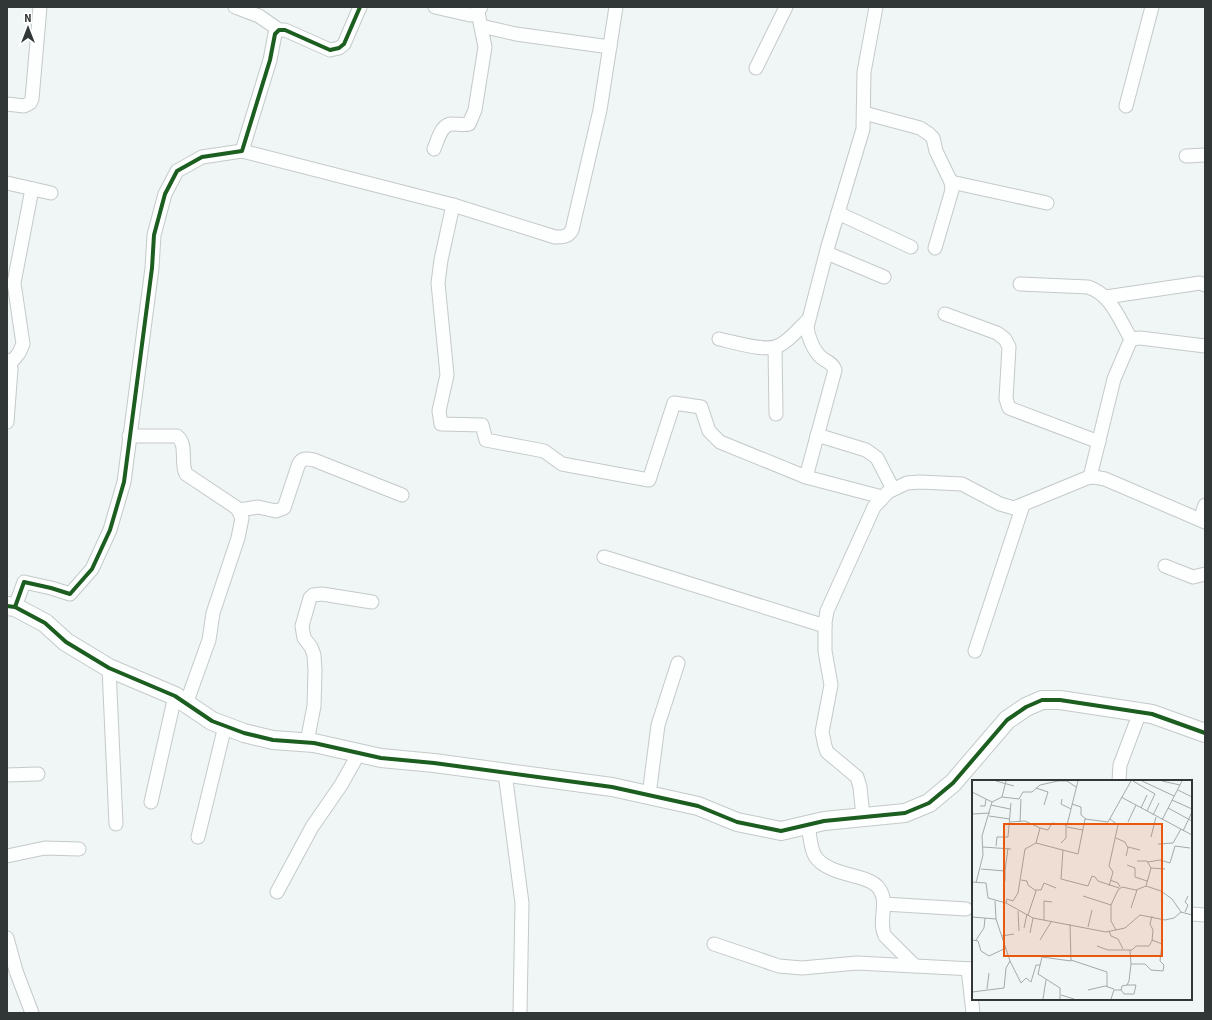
<svg xmlns="http://www.w3.org/2000/svg" width="1212" height="1020" font-family="'Source Sans 3',sans-serif">
  <style>
    .lines { fill: none; stroke-linecap: round; stroke-linejoin: round }
    .street-casing { stroke: #c4c9c9; stroke-width: 15 }
    .secondary-casing { stroke: #c4c9c9; stroke-width: 20 }
    .street { stroke: #fdfefe; stroke-width: 13 }
    .secondary { stroke: #fdfefe; stroke-width: 18 }
    .cycleway-casing { stroke: #fff; stroke-width: 6 }
    .cycleway { stroke: #1b5e20; stroke-width: 4 }
    .inset-road { fill: none; stroke: #a4aaa9; stroke-width: 1 }
    .view { fill: #e8590c; fill-opacity: 0.15; stroke: #e8590c; stroke-width: 2 }
    .inset-edge { fill: none; stroke: #313736; stroke-width: 2 }
  </style>
  <rect width="100%" height="100%" fill="#f0f6f6"/>
  <g class="lines">
    <defs>
      <g id="street">
        <path d="M235 7 259 16 279 30"/>
        <path d="M435 7 470 15 476 14 481 7"/>
        <path d="M481 26 516 34 610 47"/>
        <path d="M756 68 786 7"/>
        <path d="M7 104 24 106 30 103 32 99 40 7"/>
        <path d="M1126 106 1152 7"/>
        <path d="M864 113 920 128 929 134 933 138 936 151 951 182 952 190 935 248"/>
        <path d="M434 149C438 140 441 123 453 124 459 124 463 125 469 124L475 110 485 47 478 12"/>
        <path d="M242 151 453 205 555 237C563 237 568 237 572 230L600 110 616 7"/>
        <path d="M1186 156 1205 155"/>
        <path d="M951 182 1047 203"/>
        <path d="M7 183 51 193"/>
        <path d="M453 205 441 260 438 283 447 375 439 411 441 424 482 425 486 440 544 451 562 464 649 480 674 403 701 407 709 431 720 442 806 477 882 497"/>
        <path d="M838 213 911 247"/>
        <path d="M827 253 884 277"/>
        <path d="M1020 284 1088 287C1111 294 1119 319 1131 339"/>
        <path d="M1106 297 1200 283 1205 285"/>
        <path d="M945 314 997 333 1005 339 1009 347 1006 399 1009 408 1099 442"/>
        <path d="M719 339C734 342 767 353 780 345 791 339 799 328 808 320"/>
        <path d="M775 347 776 414"/>
        <path d="M7 360 11 369 7 422"/>
        <path d="M10 364 19 353 23 344 14 283 32 189"/>
        <path d="M817 435 866 450 877 458 893 489"/>
        <path d="M129 436H177C188 445 180 462 186 474L237 508 242 518 238 538 213 613 209 640 186 704"/>
        <path d="M806 477 835 370C833 363 827 362 822 358 814 352 808 337 807 327L828 246 863 129 864 72 876 7"/>
        <path d="M1090 477 1114 379 1131 339 1140 338 1205 346"/>
        <path d="M239 510 258 507 276 511 284 508 298 466C301 458 305 458 314 460L402 495"/>
        <path d="M1200 519 1205 505"/>
        <path d="M604 557 825 626"/>
        <path d="M1165 566 1193 577 1205 574"/>
        <path d="M15 607 24 582 51 588 70 594 92 569 110 530 124 482 152 268 154 235 165 194 177 171 202 157 242 151 270 60 275 34 279 30H285L330 50 339 48 344 44 360 7"/>
        <path d="M975 651 1023 505"/>
        <path d="M109 668 116 824"/>
        <path d="M307 742 314 706 315 670 314 655 311 647 304 638 302 626 310 598 313 595 322 594 372 602"/>
        <path d="M505 773 522 903 520 1013"/>
        <path d="M7 775 38 774"/>
        <path d="M1119 781 1120 765 1140 712"/>
        <path d="M649 795 658 725 678 663"/>
        <path d="M151 802 175 696"/>
        <path d="M863 817 860 787 857 777 827 752 825 746 822 732 831 685 825 651V623L827 611 874 507 888 492 907 483 920 482 962 484 1000 504 1014 508 1087 478 1094 477 1105 479 1205 522"/>
        <path d="M808 825C810 834 810 848 815 856 823 869 844 873 858 877 865 879 872 881 877 886 891 901 877 920 885 936L915 966"/>
        <path d="M198 837 225 726"/>
        <path d="M7 856 45 848 79 849"/>
        <path d="M277 892 312 827 341 785 359 753"/>
        <path d="M884 904 966 909"/>
        <path d="M1191 914 1205 915"/>
        <path d="M7 938 16 971 32 1013"/>
        <path d="M714 944 779 966 802 968 857 963 973 969"/>
        <path d="M968 969 973 1013"/>
      </g>
      <path id="secondary" d="M7 606 15 607 45 623 66 642 109 668 175 696 212 721 244 733 273 740 314 743 381 758 434 763 612 787 698 806 737 822 781 831 824 821 905 813 929 803 953 783 1007 720 1026 707 1042 700H1060L1152 714 1205 733"/>
    </defs>
    <!-- street casing -->
    <use href="#street" class="street-casing"/>
    <!-- secondary casing -->
    <use href="#secondary" class="secondary-casing"/>
    <!-- street -->
    <use href="#street" class="street"/>
    <!-- secondary -->
    <use href="#secondary" class="secondary"/>
    <defs>
      <g id="cycleway">
        <path d="M7 606 15 607 45 623 66 642 109 668 175 696 212 721 244 733 273 740 314 743 381 758 434 763 612 787 698 806 737 822 781 831 824 821 905 813 929 803 953 783 1007 720 1026 707 1042 700H1060L1152 714 1205 733"/>
        <path d="M15 607 24 582 51 588 70 594 92 569 110 530 124 482 152 268 154 235 165 194 177 171 202 157 242 151 270 60 275 34 279 30H285L330 50 339 48 344 44 360 7"/>
      </g>
    </defs>
    <!-- cycleway casing -->
    <use href="#cycleway" class="cycleway-casing"/>
    <!-- cycleway -->
    <use href="#cycleway" class="cycleway"/>
  </g>
  <!-- overview -->
  <g transform="translate(972 780)">
    <rect width="220" height="220" fill="#f0f6f6"/>
    <path class="inset-road" d="M24 1 42 6M161 1 183 14 175 31M170 1 202 16M190 1 208 5M64 8 76 12 72 25M206 10 220 17M0 12 20 22 10 56 11 75 4 103M30 17 47 19 51 12H60L68 5 86 1H95L104 7M149 17 220 55M90 19 89 24 99 29M200 20 220 29M20 22 30 17 34 1M100 24 109 27V35L114 39M19 25 38 29M8 26H13L14 19M169 28 175 15M196 28 220 41M0 34 18 33M181 35 187 23M17 36 38 39M190 40 210 1M38 42 53 41 68 48M48 42 49 19M156 42 164 25M95 47 111 50M211 51 220 32M179 57 184 37M144 58 153 62 156 68 154 76M64 63 106 74 113 39 136 42 159 1M89 63 94 58V45M186 64 201 63 209 49M24 66 25 57H36L39 23M11 67 39 69M156 67 168 70M91 70 89 99 116 106 120 96 123 97 126 101 147 108M165 81H175L179 88M176 82 188 80 198 83 203 66 218 68M155 85 163 88V97L175 101M9 89 33 91V101M33 91 36 68M49 100 55 101 56 105 64 111 56 135M138 100 146 103 148 107M0 102 14 103 16 118 34 123 61 138 134 152 153 148 168 135 193 140 202 138 209 132 220 135M137 106 141 92 137 86 146 45 138 39M174 106 179 88 193 89M63 110H69L72 103 84 108M111 116 139 125M34 123 35 119 41 121 46 113 53 69 64 63 68 48 76 50 80 43 95 45 106 1M159 128 165 110M46 131 47 151M213 132 216 125 213 122 216 116M0 137 24 139M72 140V121L80 122M116 147 120 130M52 148 55 134M144 150 139 141V125L146 110 150 107 164 110 174 106 189 111 200 119 209 132M137 151 139 156 146 159 151 169M58 153 61 138M30 156 42 154M0 160 6 161 9 171 17 176 34 168M4 160 12 148 13 138M68 160 79 142M125 166 136 170H160L164 166H177L180 161 181 150 178 144 180 136M158 170 159 184H173L179 190 191 191 192 185 188 181 190 164 180 160M99 180 135 192V207M38 181 49 203 54 198 59 202 64 185H68M15 209 17 193M116 210 133 206 142 209M149 210 150 206 155 205 157 201 159 184M0 212 32 208 34 188 38 181 24 139 23 121M89 215 102 219M71 219 74 200M88 219V208L66 194 70 177 99 181 98 144M139 219 142 210H149L152 214H162L164 205H155"/>
    <path class="view" d="M32 44H190V176H32Z"/>
    <rect width="220" height="220" class="inset-edge"/>
  </g>
  <!-- border -->
  <rect width="1212" height="1020" fill="none" stroke="#313736" stroke-width="16"/>
  <!-- north arrow -->
  <g transform="translate(28 28)" stroke="#ffffff" stroke-width="3" paint-order="stroke">
  <path d="M0-3L7 15L0 10L-7 15Z" fill="#313736"/>
  <text y="-6" font-size="11" font-weight="bold" text-anchor="middle" fill="#313736">N</text>
  </g>
</svg>
